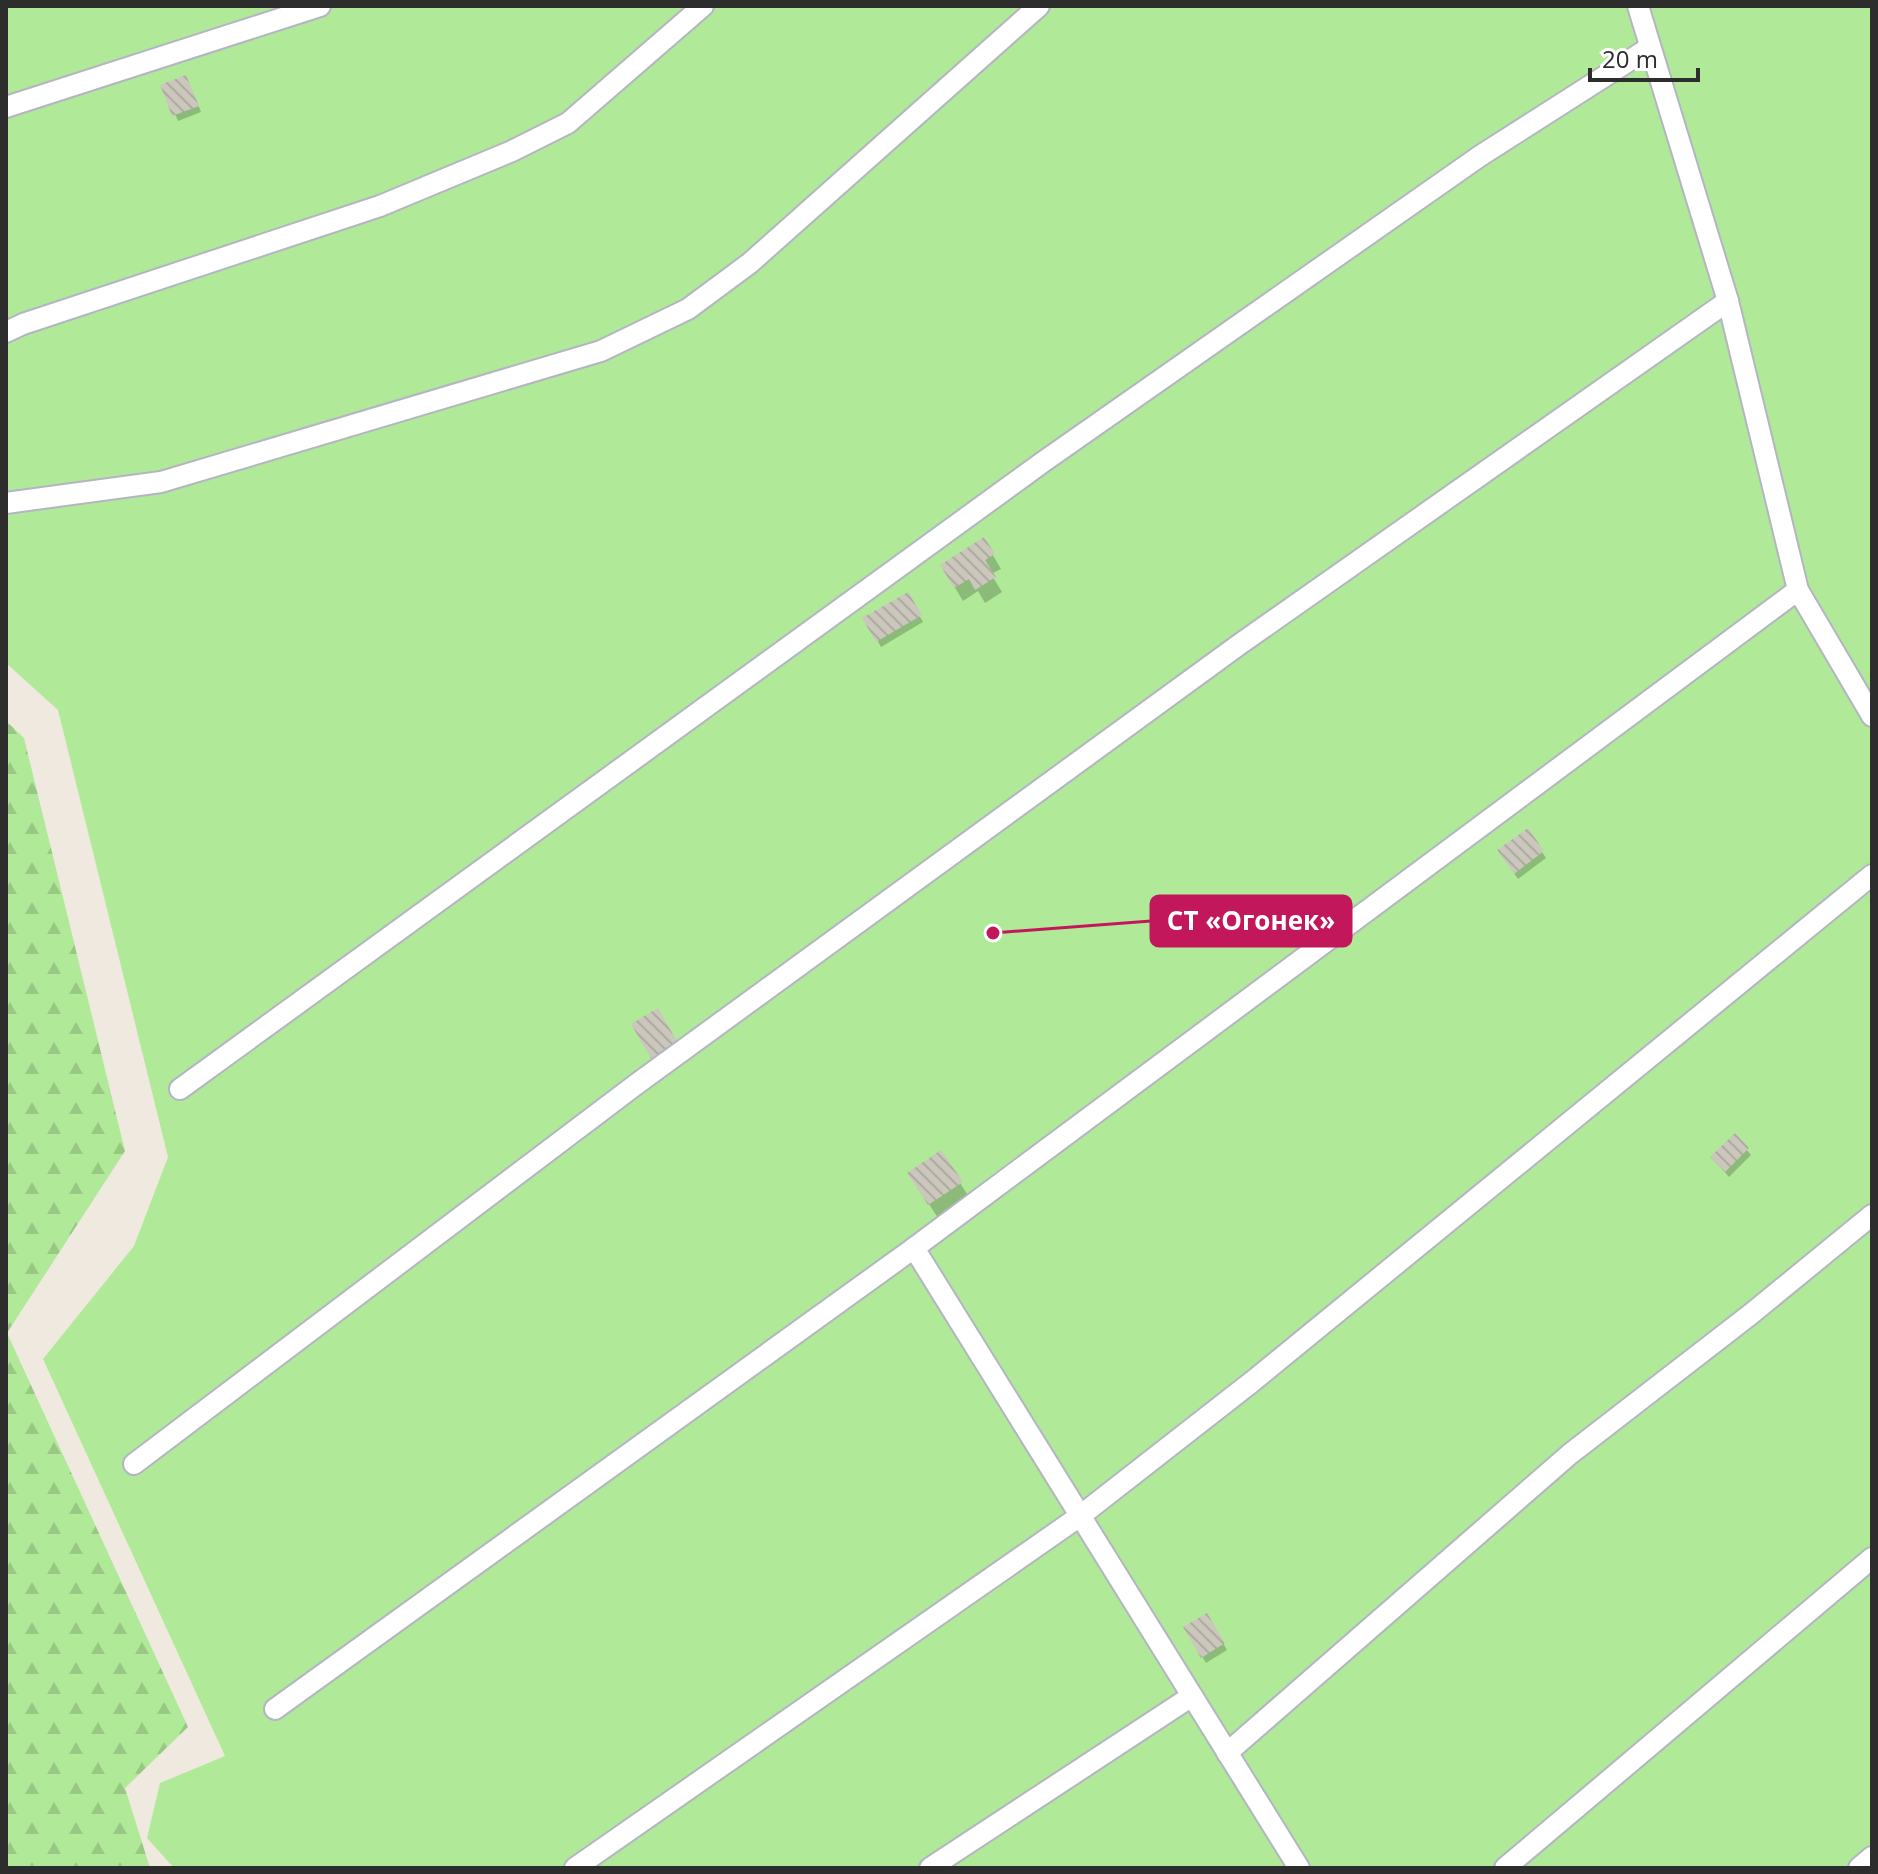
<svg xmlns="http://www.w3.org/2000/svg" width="1878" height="1874" font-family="'Open Sans',sans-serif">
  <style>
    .forest { fill: url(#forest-firs) }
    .garden { fill: #b0e998 }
    .shadow { fill: #0003 }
    .building { fill: url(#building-back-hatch) }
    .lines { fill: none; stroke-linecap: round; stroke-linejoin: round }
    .service-casing { stroke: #b3b5c2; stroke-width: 24 }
    .service { stroke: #fff; stroke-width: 20 }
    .leader { fill: none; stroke: #c2185b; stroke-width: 3 }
    .callout-dot { fill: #c2185b; stroke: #fff; stroke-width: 3 }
    .callout { fill: #c2185b; stroke: #c2185b; stroke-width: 3 }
    .callout-label { font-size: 26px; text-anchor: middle; font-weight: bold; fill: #fff }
  </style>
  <defs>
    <pattern id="forest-firs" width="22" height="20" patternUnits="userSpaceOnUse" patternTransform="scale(2)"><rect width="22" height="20" fill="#b0e998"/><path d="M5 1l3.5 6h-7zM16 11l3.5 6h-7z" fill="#98c883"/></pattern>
    <pattern id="building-back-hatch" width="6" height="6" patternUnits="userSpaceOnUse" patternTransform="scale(2)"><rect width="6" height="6" fill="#cbc7bd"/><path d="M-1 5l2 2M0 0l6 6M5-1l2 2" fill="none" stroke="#afaba3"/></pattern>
  </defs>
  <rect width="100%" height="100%" fill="#efe9df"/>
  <!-- forest -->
  <path class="forest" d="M6 721 24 738 125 1151 7 1333 188 1727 125 1788 150 1868H6Z"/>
  <!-- garden -->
  <path class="garden" d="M6 6H1872V1868H174L147 1838 160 1783 225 1756 43 1359 134 1246 168 1157 58 710 6 663Z"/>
  <!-- shadow -->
  <g class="shadow">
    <path d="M189 83 201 112 178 121 163 86Z"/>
    <path d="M984 540 1001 569 991 574 1002 592 985 603 978 591 963 601 942 566Z"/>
    <path d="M907 595 923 622 881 647 865 619Z"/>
    <path d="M1528 831 1546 858 1518 879 1503 857Z"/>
    <path d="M1735 1136 1751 1155 1729 1177 1713 1158Z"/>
    <path d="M941 1153 969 1197 938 1218 918 1187Z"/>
    <path d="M1207 1615 1227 1650 1206 1663 1185 1628Z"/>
  </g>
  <!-- building -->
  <g class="building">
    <path d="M186 75 199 106 172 116 160 85Z"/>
    <path d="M984 537 995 554 985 560 996 577 975 590 969 579 954 588 940 565Z"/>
    <path d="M908 592 922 615 876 642 862 618Z"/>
    <path d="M1528 828 1544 851 1514 874 1497 850Z"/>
    <path d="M658 1008 680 1047 653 1062 631 1024Z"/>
    <path d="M1735 1133 1749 1148 1725 1172 1710 1157Z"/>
    <path d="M941 1150 963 1182 928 1205 907 1173Z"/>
    <path d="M1207 1613 1225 1643 1201 1658 1183 1627Z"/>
  </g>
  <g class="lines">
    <defs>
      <g id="service">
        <path d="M1638 6 1728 301 1798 590 1872 716"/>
        <path d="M6 107 320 6"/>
        <path d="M6 332 23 324 380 206 512 151 568 123 703 6"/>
        <path d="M6 503 161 482 601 351 688 309 750 263 1039 6"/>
        <path d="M180 1089 1043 462 1480 156 1649 48"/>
        <path d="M134 1464 638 1083 1240 644 1728 301"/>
        <path d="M275 1709 914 1248"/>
        <path d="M1227 1753 1570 1454 1751 1314 1872 1215"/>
        <path d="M575 1868 1080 1516 1253 1381 1872 875"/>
        <path d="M930 1868 1192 1696"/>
        <path d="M1299 1868 914 1248 1798 590"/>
        <path d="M1505 1868 1872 1558"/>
        <path d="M1859 1868 1872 1857"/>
      </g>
    </defs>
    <!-- service casing -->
    <use href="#service" class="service-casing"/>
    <!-- service -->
    <use href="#service" class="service"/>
  </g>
  <!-- callouts -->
  <path class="leader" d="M993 933L1151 921"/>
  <circle class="callout-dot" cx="993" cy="933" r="8"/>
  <rect class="callout" x="1151" y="896" width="200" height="50" rx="8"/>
  <g class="callout-label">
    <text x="1251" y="930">СТ «Огонек»</text>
  </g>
  <!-- border -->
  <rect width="1878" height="1874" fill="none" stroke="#2d2d2d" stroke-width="16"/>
  <!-- scale -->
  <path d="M1590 68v12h108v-12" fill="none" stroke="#2d2d2d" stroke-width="4"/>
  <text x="1602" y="68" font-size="24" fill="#2d2d2d" stroke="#ffffff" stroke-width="6" paint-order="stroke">20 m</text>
</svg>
